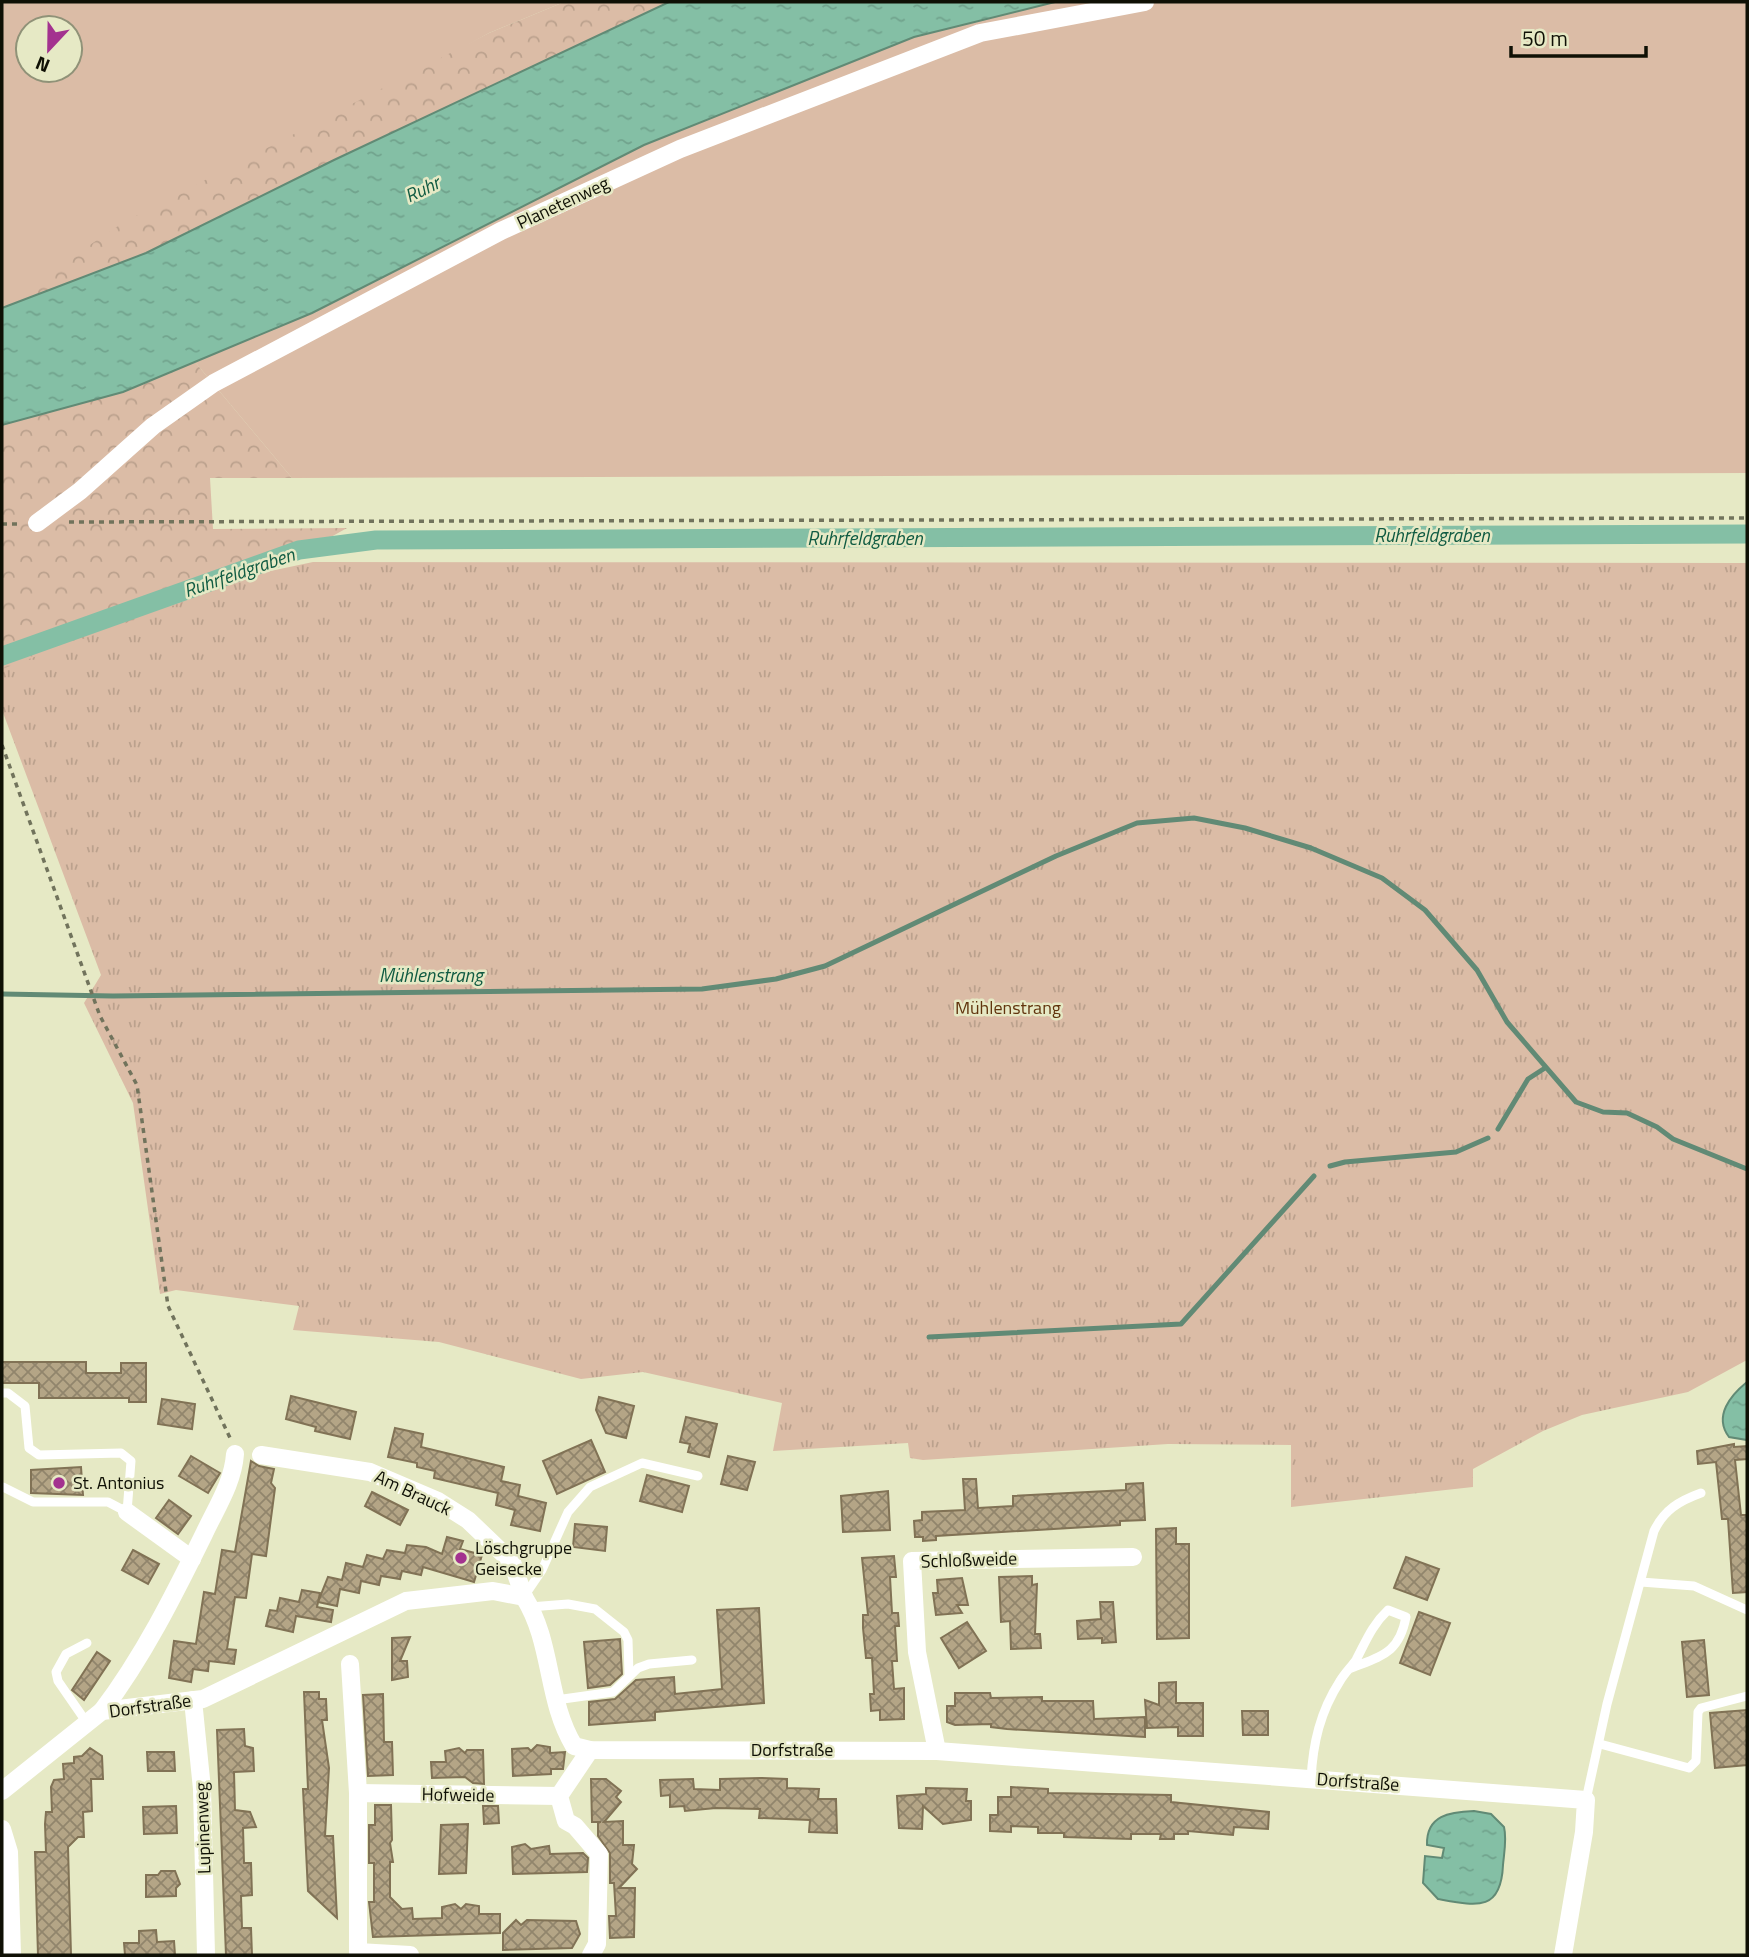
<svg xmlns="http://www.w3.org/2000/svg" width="1749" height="1957" font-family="'Titillium Web',sans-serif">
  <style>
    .grass { fill: #dbbca6; fill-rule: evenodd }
    .forest { fill: url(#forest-crowns) }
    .park { fill: url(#park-tufts) }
    .water { fill: url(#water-ripples); stroke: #618a75; stroke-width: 2 }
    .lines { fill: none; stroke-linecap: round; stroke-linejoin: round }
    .stream { stroke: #618a75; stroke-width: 5 }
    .canal { stroke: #84bfa5; stroke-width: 19 }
    .building { fill: url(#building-cross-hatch); stroke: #817255; stroke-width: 2 }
    .path { stroke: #71735c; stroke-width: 3.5; stroke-dasharray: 5 5; stroke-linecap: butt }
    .lane { stroke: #fff; stroke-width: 9 }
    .street { stroke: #fff; stroke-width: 18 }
    .poi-dot { fill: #a3328f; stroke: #e6e9c5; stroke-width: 2.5 }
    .labels { text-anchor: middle; stroke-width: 5; stroke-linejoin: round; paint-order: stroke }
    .street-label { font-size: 18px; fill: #0f1005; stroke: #e6e9c5 }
    .park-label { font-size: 18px; fill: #61340d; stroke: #e6e9c5 }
    .poi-label { font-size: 18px; fill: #0f1005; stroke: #e6e9c5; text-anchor: start }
    .water-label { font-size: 19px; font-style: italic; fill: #105b42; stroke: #e6e9c5 }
  </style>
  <defs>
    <pattern id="forest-crowns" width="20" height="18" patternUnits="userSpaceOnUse" patternTransform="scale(1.75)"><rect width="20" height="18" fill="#dbbca6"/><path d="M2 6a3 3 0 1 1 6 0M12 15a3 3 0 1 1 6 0" fill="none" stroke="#bba18d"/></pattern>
    <pattern id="park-tufts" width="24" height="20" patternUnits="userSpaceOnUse" patternTransform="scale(1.75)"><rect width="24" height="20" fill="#dbbca6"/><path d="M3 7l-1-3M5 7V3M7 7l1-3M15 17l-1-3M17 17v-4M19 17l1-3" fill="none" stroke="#bba18d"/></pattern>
    <pattern id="water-ripples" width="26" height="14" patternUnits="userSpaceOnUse" patternTransform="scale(1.75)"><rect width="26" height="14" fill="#84bfa5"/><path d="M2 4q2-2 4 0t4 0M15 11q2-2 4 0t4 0" fill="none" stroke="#71a38d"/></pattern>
    <pattern id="building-cross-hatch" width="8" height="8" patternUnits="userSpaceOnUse" patternTransform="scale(1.75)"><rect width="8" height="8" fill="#b4a586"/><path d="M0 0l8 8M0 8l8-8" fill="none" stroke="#91856c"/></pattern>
  </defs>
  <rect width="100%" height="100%" fill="#e6e9c5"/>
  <!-- grass -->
  <g class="grass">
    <path d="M2 2H564L489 33 2 304ZM28 28H70V70H28Z"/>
    <path d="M1055 2H1747V473L292 478 195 362 312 313 644 145 914 37Z"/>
  </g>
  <!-- forest -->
  <g class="forest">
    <path d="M564 2H669L334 160 146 253 2 308V304L124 222 489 33Z"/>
    <path d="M195 362 292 478H210L213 529 347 528 290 560 2 700V425L123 392Z"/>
  </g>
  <!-- park -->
  <path class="park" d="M313 562 1747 563V1360L1688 1392 1582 1415 1543 1431 1473 1469V1487L1291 1507V1445L1168 1444 923 1460 910 1458 908 1443 773 1451 782 1403 643 1372 581 1379 439 1342 293 1330 299 1306 176 1290 160 1294 133 1103 84 1003 101 975 2 710V669L261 573Z"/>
  <!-- water -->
  <g class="water">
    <path d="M669 2H1055L914 37 644 145 312 313 123 392 2 425V308L146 253 334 160Z"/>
    <path d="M1747 1382V1440L1729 1437C1713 1416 1731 1395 1747 1382Z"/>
    <path d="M1474 1811 1491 1814 1504 1827C1507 1839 1504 1853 1503 1865 1501 1912 1477 1906 1438 1899L1423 1883 1425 1856 1442 1858 1444 1848 1427 1845C1426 1815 1450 1812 1474 1811Z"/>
  </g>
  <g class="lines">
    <!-- stream -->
    <g class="stream">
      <path d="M2 994 113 996 702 989 776 979 825 966 1056 856 1137 823 1194 818 1245 828 1311 848 1382 878 1425 910 1477 970 1507 1022 1576 1102 1603 1112 1627 1113 1657 1127 1673 1139 1747 1169"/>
      <path d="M1498 1129 1528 1079 1545 1068"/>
      <path d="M1330 1166 1345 1162 1456 1152 1488 1138"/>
      <path d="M929 1337 1181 1324 1314 1176"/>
    </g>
    <!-- canal -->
    <path class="canal" d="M2 656 299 550 376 540 1747 534"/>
  </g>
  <!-- building -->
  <g class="building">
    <path d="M2 1362H86V1373H121V1363H146V1402H129V1398H39V1383H2Z"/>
    <path d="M291 1396 356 1412 350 1439 315 1431 316 1427 286 1419Z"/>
    <path d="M599 1397 634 1406 626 1438 606 1433 596 1410Z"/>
    <path d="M162 1399 195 1404 192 1429 158 1424Z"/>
    <path d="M686 1417 717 1424 709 1457 688 1452 690 1444 680 1442Z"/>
    <path d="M395 1428 423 1434 421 1447 504 1467 501 1481 520 1485 518 1496 546 1503 540 1531 511 1525 515 1510 496 1505 498 1493 434 1478 435 1471 417 1467V1463L388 1457Z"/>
    <path d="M591 1440 605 1472 557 1494 543 1461Z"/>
    <path d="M1734 1444V1447L1747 1446V1459L1735 1460 1741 1515H1747V1592L1733 1593 1728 1519H1722L1716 1462 1698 1464 1697 1451Z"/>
    <path d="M191 1456 220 1473 208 1493 179 1476Z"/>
    <path d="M728 1456 755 1462 747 1490 721 1484Z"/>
    <path d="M251 1461 259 1466 274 1469 271 1483 275 1488 266 1556 252 1554 246 1598 235 1597 227 1649 236 1650 234 1664 209 1661 208 1671 193 1669 191 1682 169 1678 174 1641 196 1644 204 1592 215 1594 222 1550 235 1552Z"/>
    <path d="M81 1467 83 1495 31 1493V1470Z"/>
    <path d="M647 1475 689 1486 682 1512 640 1501Z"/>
    <path d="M963 1479H976L978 1508 1013 1506V1496L1126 1490V1484L1143 1483 1145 1520 1120 1521V1525L936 1536V1540L923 1541V1537H915L914 1521 922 1520V1512L965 1510Z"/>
    <path d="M888 1491 890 1530 843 1532 841 1496Z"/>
    <path d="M372 1492 408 1510 400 1525 365 1506Z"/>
    <path d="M169 1500 191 1516 178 1534 156 1518Z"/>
    <path d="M575 1524 607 1527 605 1551 573 1547Z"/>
    <path d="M1176 1528V1544H1189V1638L1157 1639 1156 1529Z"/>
    <path d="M447 1537 463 1541 460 1549 482 1555 474 1582 423 1567 421 1575 402 1571 400 1579 381 1576 379 1585 361 1581 359 1593 340 1589 337 1606 318 1602 328 1577 342 1580 346 1563 363 1567 367 1555 383 1559 387 1550 405 1553 407 1545 426 1547 442 1554Z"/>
    <path d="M133 1550 159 1564 148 1584 122 1570Z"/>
    <path d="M894 1556 896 1577H890L892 1613H898L899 1626H895L897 1661H892L894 1689 904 1688V1719L880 1720V1710L871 1711 870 1694H874L872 1658H866L863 1628V1615H868L862 1558Z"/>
    <path d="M1406 1557 1439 1569 1427 1600 1394 1588Z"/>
    <path d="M1032 1576V1585L1037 1584 1035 1634H1040L1041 1648 1011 1649 1010 1621 1001 1622 999 1577Z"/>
    <path d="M962 1578 968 1605H957L962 1613 936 1615 933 1593H938L937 1580Z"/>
    <path d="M302 1590 320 1593 317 1607 333 1610 331 1622 296 1616 293 1632 266 1626 270 1610 277 1611 280 1598 299 1602Z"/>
    <path d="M1100 1602H1113L1116 1642 1102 1643V1638L1078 1639 1077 1621 1101 1619Z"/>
    <path d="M759 1608 764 1703 655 1712V1720L589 1725V1702L615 1699 636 1680 674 1677 675 1694 722 1689 717 1610Z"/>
    <path d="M1419 1612 1450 1623 1430 1675 1400 1663Z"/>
    <path d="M967 1622 986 1651 959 1668 941 1638Z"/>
    <path d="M410 1637 400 1661H407L408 1677 392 1680V1638Z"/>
    <path d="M620 1639 622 1674 610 1685 588 1688 584 1642Z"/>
    <path d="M1704 1640 1709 1695 1687 1697 1682 1642Z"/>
    <path d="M97 1652 110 1661 84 1700 72 1690Z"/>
    <path d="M1176 1682V1703H1203V1736H1178V1727L1147 1728 1145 1700 1159 1705V1683Z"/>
    <path d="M304 1692H319V1699H326L327 1720H322L329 1768 325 1836H333L337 1918 308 1891 303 1789H308Z"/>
    <path d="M955 1693H990L991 1698 1042 1697V1701H1093L1094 1719 1145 1717V1737L1007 1729 991 1727V1724L955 1725 947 1722V1706H955Z"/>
    <path d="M383 1694 384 1742H392L393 1775 368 1776 363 1695Z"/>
    <path d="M1747 1710V1765L1715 1768 1710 1713Z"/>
    <path d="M1242 1711H1268V1735H1243Z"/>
    <path d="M244 1729 245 1746 253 1748 254 1771 234 1772 235 1810 250 1812 256 1827 243 1828 244 1863H251L252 1895 241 1896 242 1928H251L252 1955H226L217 1730Z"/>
    <path d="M537 1745 550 1747V1753L565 1752 563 1769H551V1774L513 1776 512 1749 528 1748 531 1751Z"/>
    <path d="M90 1748 102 1756 103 1779H91L92 1811 83 1812 84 1837H78L68 1847 71 1955H38L35 1852H46L45 1824 46 1812H52L51 1787 54 1780 64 1779 63 1764 74 1763V1757L82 1756Z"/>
    <path d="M459 1748 465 1753 467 1750H483L484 1784 473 1783 465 1777 432 1778 431 1762H446L445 1751Z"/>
    <path d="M147 1752H174L175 1771H148Z"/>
    <path d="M761 1778 787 1779V1788L819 1789 818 1799H836L837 1833 809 1832 810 1820 759 1818 760 1809 716 1808 685 1811 684 1806 670 1807V1795L661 1796 660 1780 693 1779 694 1789 720 1790V1779Z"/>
    <path d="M591 1779H606L621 1791 616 1797 621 1802 604 1822 623 1821V1845H634L632 1864 637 1869 619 1888H635L634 1937 610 1938 609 1916H616L614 1883H610V1853L598 1836V1822H601H592Z"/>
    <path d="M1011 1787 1048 1789V1793L1171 1795V1802L1269 1812 1268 1829 1234 1827 1233 1835 1188 1831V1834H1174V1839H1160L1161 1834H1131V1839L1064 1837V1833H1038V1827L1011 1826V1832L990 1831V1815H998V1797H1011Z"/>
    <path d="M926 1788 967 1789 966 1801H971V1820L943 1824 923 1806 922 1829 899 1828 897 1796 926 1794Z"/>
    <path d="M375 1805H391L392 1840 390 1843 393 1862H390V1897L402 1909 412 1908 413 1919 442 1918V1907L455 1904 461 1909 466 1904 479 1906V1914H500V1933L373 1937 369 1902H374V1863H369V1825H375Z"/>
    <path d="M176 1806 177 1833 144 1834 143 1807Z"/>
    <path d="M483 1806H498L499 1823 484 1824Z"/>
    <path d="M468 1824 466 1873 439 1874 441 1825Z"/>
    <path d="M525 1844 531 1849 549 1846 550 1854 583 1853 588 1858 587 1872 513 1874 512 1847Z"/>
    <path d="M161 1871H175L180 1884 176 1888V1896L146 1897V1875H158Z"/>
    <path d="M516 1920 521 1925 527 1920 576 1921 580 1934 572 1948 503 1950V1933Z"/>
    <path d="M156 1930 157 1942 174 1941 175 1955H125L124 1943H139V1931Z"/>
  </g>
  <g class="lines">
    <!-- path -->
    <g class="path">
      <path d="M69 522 1747 518"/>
      <path d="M2 524H20"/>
      <path d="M2 745 100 1016 137 1085 168 1306 231 1440"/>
    </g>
    <!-- lane -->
    <g class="lane">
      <path d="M2 1393H8L25 1406 29 1448 39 1455 121 1453 131 1461 127 1512 108 1502H33L3 1487"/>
      <path d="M1641 1582 1694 1586 1747 1610"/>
      <path d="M525 1595 542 1570 568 1512 590 1487 642 1463 698 1476"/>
      <path d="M530 1607 568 1604 595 1609 624 1632 628 1640 629 1675"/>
      <path d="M556 1700 613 1692 638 1668 649 1664 692 1660"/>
      <path d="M87 1723 58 1681 56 1672 66 1654 87 1643"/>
      <path d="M1600 1744 1689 1768 1696 1761 1698 1712 1701 1708 1747 1696"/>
      <path d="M1311 1779C1313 1743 1320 1712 1340 1681 1344 1674 1351 1667 1356 1660 1366 1641 1372 1625 1388 1610L1406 1617C1399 1654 1381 1656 1349 1669"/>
      <path d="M1586 1800 1607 1704 1654 1531C1664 1510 1679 1501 1701 1493"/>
    </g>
    <!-- street -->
    <g class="street">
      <path d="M37 523 80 491 153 426 214 383 501 231 680 149 980 33 1145 2"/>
      <path d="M261 1455 370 1472 438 1501 468 1520 512 1562 524 1597"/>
      <path d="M127 1512 192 1559"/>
      <path d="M350 1664 358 1793"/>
      <path d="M193 1700 202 1789 206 1955"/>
      <path d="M102 1711C143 1657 174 1595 204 1534 216 1508 233 1483 235 1454"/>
      <path d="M590 1750 559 1796 566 1821 575 1826 599 1854 597 1944 591 1955"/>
      <path d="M937 1751 917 1652 912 1561 1133 1557"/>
      <path d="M2 1791 102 1711 203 1699 406 1601 493 1591 524 1597C553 1643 546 1700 574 1746L590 1750 937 1751 1586 1800 1584 1832 1563 1955"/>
      <path d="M2 1829 9 1852 12 1955"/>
      <path d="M410 1955 358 1952V1793L559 1796"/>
    </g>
  </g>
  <!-- markers -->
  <g class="poi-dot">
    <circle cx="59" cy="1483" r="7"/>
    <circle cx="461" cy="1558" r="7"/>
  </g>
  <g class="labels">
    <!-- street labels -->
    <g class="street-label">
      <text transform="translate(563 203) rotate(-25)" y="6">Planetenweg</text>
      <text transform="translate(413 1493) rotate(25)" y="6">Am Brauck</text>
      <text transform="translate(969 1560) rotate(-2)" y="6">Schloßweide</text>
      <text transform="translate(150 1706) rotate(-8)" y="6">Dorfstraße</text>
      <text x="792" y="1756">Dorfstraße</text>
      <text transform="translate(1358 1782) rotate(4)" y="6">Dorfstraße</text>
      <text transform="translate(458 1795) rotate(1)" y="6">Hofweide</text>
      <text transform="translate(203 1828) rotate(-92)" y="6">Lupinenweg</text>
    </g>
    <!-- park labels -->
    <g class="park-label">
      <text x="1008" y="1014">Mühlenstrang</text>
    </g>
    <!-- poi labels -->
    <g class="poi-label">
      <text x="73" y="1489">St. Antonius</text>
      <text x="475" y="1554">Löschgruppe<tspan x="475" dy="21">Geisecke</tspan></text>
    </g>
    <!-- water labels -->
    <g class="water-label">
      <text transform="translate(422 189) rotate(-26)" y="7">Ruhr</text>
      <text x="1432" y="542">Ruhrfeldgraben</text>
      <text x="865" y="545">Ruhrfeldgraben</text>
      <text transform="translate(239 572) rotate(-19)" y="7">Ruhrfeldgraben</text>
      <text x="431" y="982">Mühlenstrang</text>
    </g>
  </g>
  <!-- border -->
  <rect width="1749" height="1957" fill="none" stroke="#0f1005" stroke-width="7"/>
  <!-- north arrow -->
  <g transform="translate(49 49) rotate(202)"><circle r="33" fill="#e6e9c5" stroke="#909278" stroke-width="2"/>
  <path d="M0-5L12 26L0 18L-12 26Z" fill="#a3328f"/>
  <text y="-10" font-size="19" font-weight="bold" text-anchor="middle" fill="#0f1005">N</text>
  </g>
  <!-- scale -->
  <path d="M1511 46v10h135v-10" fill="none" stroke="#0f1005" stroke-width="3.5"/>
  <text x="1522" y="46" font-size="21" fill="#0f1005" stroke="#e6e9c5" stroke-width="5" paint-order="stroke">50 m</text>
</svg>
